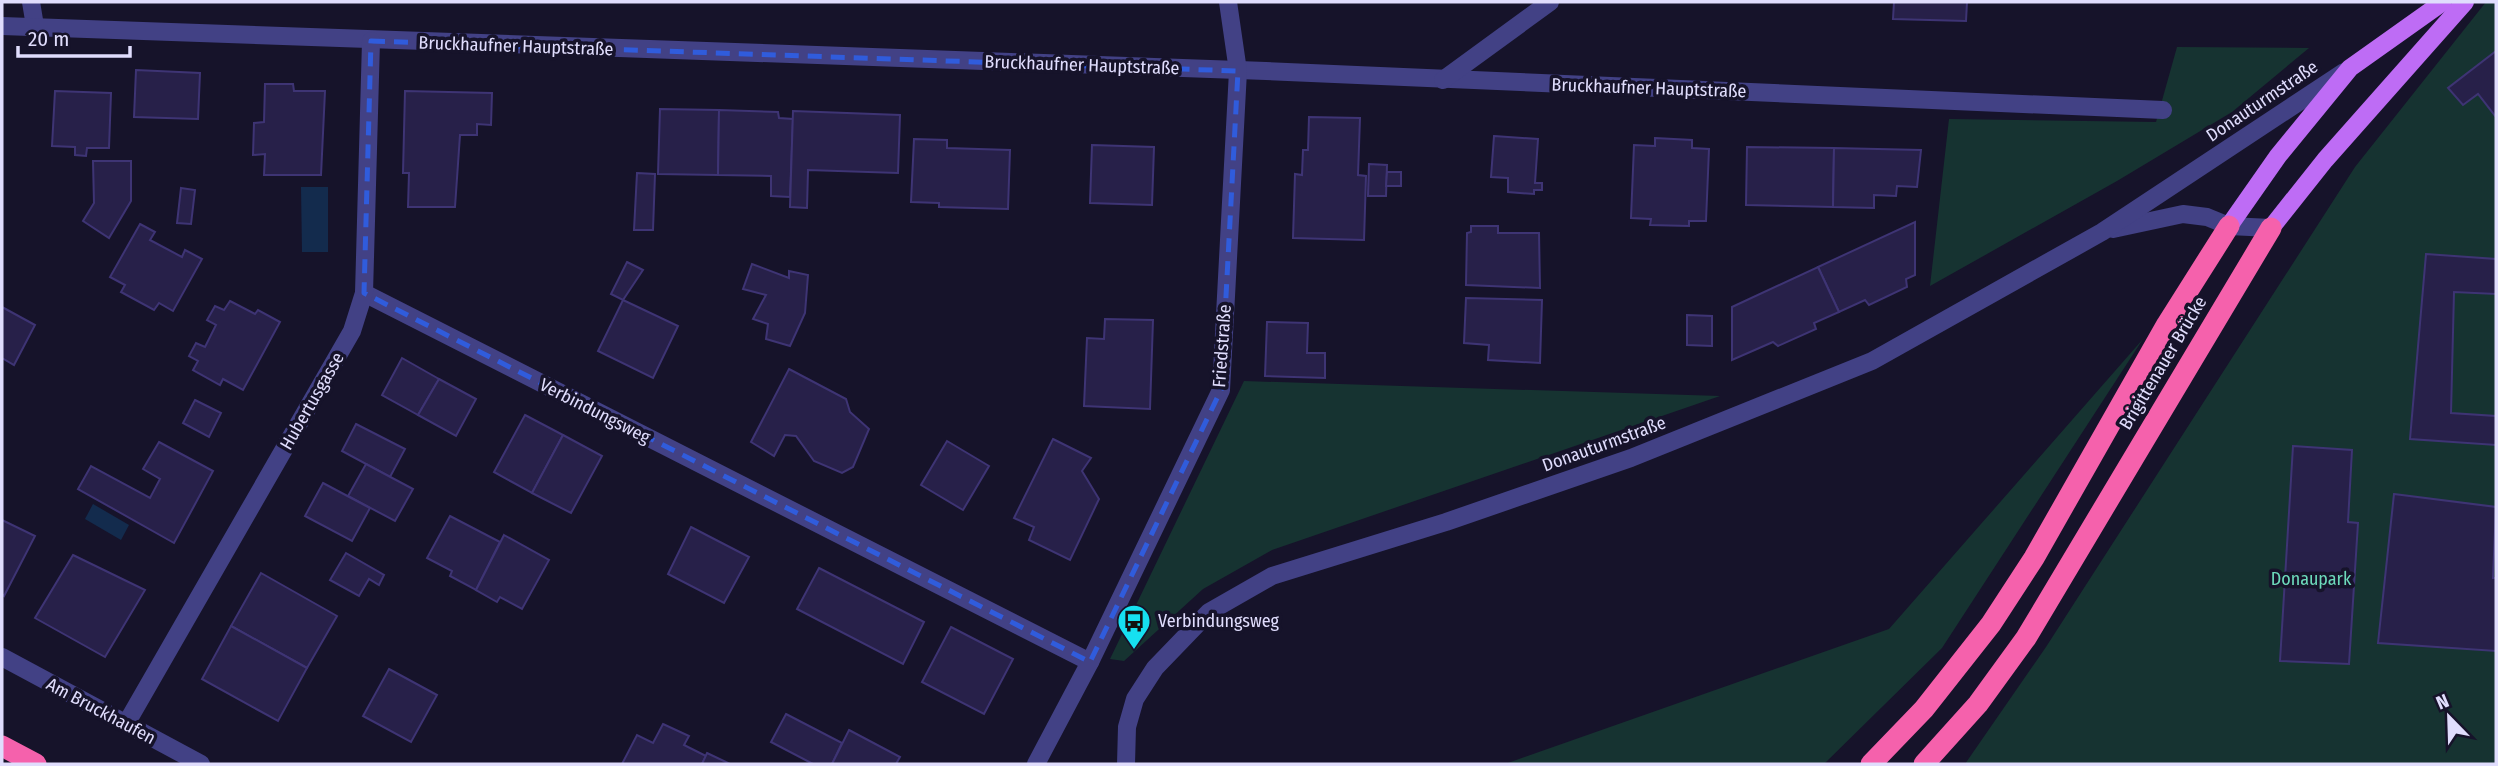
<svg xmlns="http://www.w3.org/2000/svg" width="2498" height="766" font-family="'Fira Sans Condensed',sans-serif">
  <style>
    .green { fill: #163331 }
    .water { fill: #132b4d }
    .building { fill: #272049; stroke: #3e3474; stroke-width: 2 }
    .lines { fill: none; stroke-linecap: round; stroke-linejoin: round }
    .minor { stroke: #424185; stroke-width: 18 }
    .major { stroke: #be6cf5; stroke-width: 18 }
    .highway { stroke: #f561ac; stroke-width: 21 }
    .marked { fill: none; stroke: #305cdc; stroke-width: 5; stroke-dasharray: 14 9; stroke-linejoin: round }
    .labels { text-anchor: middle; stroke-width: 7; stroke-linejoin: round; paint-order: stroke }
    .street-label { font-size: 18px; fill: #e0ddfd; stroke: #16132a }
    .park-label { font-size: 18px; fill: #6ddabb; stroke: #16132a }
    .poi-label { font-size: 18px; fill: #e0ddfd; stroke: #16132a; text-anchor: start }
  </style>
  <rect width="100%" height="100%" fill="#16132a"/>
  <!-- green -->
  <g class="green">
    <path d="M2486 2H2496V764H1965L2046 647 2355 167Z"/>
    <path d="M2177 47 2309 48 2232 112 2117 181 1930 286 1949 119 2156 122Z"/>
    <path d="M2143 339 1942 648 1824 764H1505L1889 629Z"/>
    <path d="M1244 381 1720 396 1272 550 1203 589 1124 661 1110 659Z"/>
  </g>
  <!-- water -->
  <g class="water">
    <path d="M301 187H328V252H302Z"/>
    <path d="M93 504 129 525 121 540 85 519Z"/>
  </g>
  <!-- building -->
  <g class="building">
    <path d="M1894 2H1967L1966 21 1893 19Z"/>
    <path d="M2496 51V117L2478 94 2463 105 2448 88Z"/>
    <path d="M136 70 200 73 198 119 134 117Z"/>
    <path d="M265 84H293L294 91H325L321 175H264L265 154 253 155 254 123 264 122Z"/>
    <path d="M55 91 111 93 109 148H87L86 156 75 155V147L52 146Z"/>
    <path d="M405 91 492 93 491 125 477 124V135H460L455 207H408L409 173H403Z"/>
    <path d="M660 109 719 110 718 175 658 174Z"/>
    <path d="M719 110 778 112 779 118 793 119 790 197 771 196V176L718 175Z"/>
    <path d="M793 111 900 115 898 173 808 170 807 208 790 207Z"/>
    <path d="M1309 117 1360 118 1358 175 1366 176 1364 240 1293 238 1295 174 1302 175 1303 150H1308Z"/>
    <path d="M1494 136 1538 139 1535 183H1542V190H1534V194L1508 192V178L1491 177Z"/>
    <path d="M1655 138 1692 140V148L1709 149 1706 221H1689V226L1650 225 1651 219 1631 218 1634 145 1655 146Z"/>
    <path d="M914 139 947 140V148L1010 150 1008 209 939 207V203L911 202Z"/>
    <path d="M1092 145 1154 147 1152 205 1090 203Z"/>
    <path d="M1747 147 1834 148 1833 207 1746 205Z"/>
    <path d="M1834 148 1921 150 1917 187 1897 186 1896 196 1874 195V208L1833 207Z"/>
    <path d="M93 161H131V201L109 238 83 221 94 203Z"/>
    <path d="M1369 164 1387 165 1386 196H1368Z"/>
    <path d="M1387 172H1401V186H1386Z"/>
    <path d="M637 173 655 174 653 230H634Z"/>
    <path d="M181 188 195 190 191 224 177 223Z"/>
    <path d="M1915 222V275L1906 279 1907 287 1869 305 1865 300 1839 312 1818 267Z"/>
    <path d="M140 224 155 232 150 240 182 257 185 250 202 259 173 311 159 303 154 310 121 292 125 285 110 277Z"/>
    <path d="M1471 226H1498V233H1539L1540 288 1466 285 1467 233 1471 232Z"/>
    <path d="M2426 254 2496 259V294L2454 292 2451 413 2496 416V445L2410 439Z"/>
    <path d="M627 262 643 270 623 300 611 294Z"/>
    <path d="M752 264 789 278V271L808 275 805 313 790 346 766 339 768 324 753 319 766 295 743 289Z"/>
    <path d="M1818 267 1839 312 1814 323 1816 329 1778 346 1773 342 1732 360V307Z"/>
    <path d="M1466 298 1542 300 1540 363 1488 360 1489 345 1464 343Z"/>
    <path d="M623 300 678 326 653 378 598 351Z"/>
    <path d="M230 301 255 314 258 310 280 322 243 390 223 379 220 385 193 370 198 361 189 356 196 343 205 347 216 325 207 320 215 306 224 310Z"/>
    <path d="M2 307 35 325 14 365 2 358Z"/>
    <path d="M1687 315 1712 316V346L1687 345Z"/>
    <path d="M1105 319 1153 320 1150 409 1084 406 1087 338 1104 339Z"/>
    <path d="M1267 322 1308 323 1307 353H1325V378L1265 376Z"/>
    <path d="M402 358 439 379 418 415 382 395Z"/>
    <path d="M789 369 846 399 850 412 869 429 853 467 842 473 814 461 796 436 785 435 774 456 751 442Z"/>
    <path d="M439 379 476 399 456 436 418 415Z"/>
    <path d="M195 400 221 413 209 437 183 423Z"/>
    <path d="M525 415 563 435 532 493 494 472Z"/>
    <path d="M356 424 405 449 390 477 342 451Z"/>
    <path d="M563 435 602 456 571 513 532 493Z"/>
    <path d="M1053 439 1091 458 1082 471 1099 499 1070 560 1029 540 1034 527 1014 518Z"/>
    <path d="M947 441 989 466 963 510 921 485Z"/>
    <path d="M159 442 213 471 174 543 78 489 91 466 150 498 160 479 143 469Z"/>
    <path d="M2293 446 2352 450 2348 522 2358 523 2349 664 2280 661Z"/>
    <path d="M366 464 413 489 395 521 348 496Z"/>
    <path d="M323 483 370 508 352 541 305 516Z"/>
    <path d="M2394 494 2496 507 2493 578H2496V651L2378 643Z"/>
    <path d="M450 516 500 542 476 590 450 576 452 571 427 558Z"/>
    <path d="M2 520 35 536 4 596 2 594Z"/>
    <path d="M691 527 749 557 724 603 668 574Z"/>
    <path d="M504 535 549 560 522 609 500 597 497 602 476 590Z"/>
    <path d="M346 553 384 575 379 585 369 579 359 596 330 580Z"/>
    <path d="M73 555 145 590 105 657 35 618Z"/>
    <path d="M819 568 924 622 903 664 797 609Z"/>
    <path d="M261 573 337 616 307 668 231 626Z"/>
    <path d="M231 626 307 668 278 721 202 679Z"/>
    <path d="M951 627 1013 659 984 714 922 682Z"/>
    <path d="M389 669 437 695 411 742 363 716Z"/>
    <path d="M786 714 842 743 832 764H813L771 742Z"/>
    <path d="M663 724 689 736 684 745 706 756 702 764H622L637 735 653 743Z"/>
    <path d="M849 730 900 757 896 764H832Z"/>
    <path d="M707 753 730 764H702Z"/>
  </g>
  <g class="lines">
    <!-- minor -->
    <g class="minor">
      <path d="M31 2 35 26"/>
      <path d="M2 26 1266 71 2163 110"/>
      <path d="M1443 80 1550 2"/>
      <path d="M2113 229 2183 214 2207 217 2229 226 2271 228"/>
      <path d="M364 293 1090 662"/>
      <path d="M2 657 201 764"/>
      <path d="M126 724 352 331 364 293 371 41"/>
      <path d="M1036 764 1090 662 1221 390 1238 71 1228 2"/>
      <path d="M1126 764 1127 727 1135 699 1155 668 1209 612 1272 576 1446 522 1631 458 1872 361 2102 232 2344 72"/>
    </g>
    <!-- major -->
    <g class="major">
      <path d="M2229 226 2278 156 2350 68 2443 2"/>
      <path d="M2271 228 2325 160 2465 2"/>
    </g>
    <!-- highway -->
    <g class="highway">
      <path d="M2 746 36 764"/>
      <path d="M1871 764 1924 709 1991 624 2034 558 2167 324 2229 226"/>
      <path d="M1924 764 1978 704 2026 638 2271 228"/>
    </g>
  </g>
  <!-- marked area -->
  <path class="marked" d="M371 41 1238 71 1221 390 1090 662 364 293Z"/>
  <!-- icons -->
  <defs>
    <symbol id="bus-pin" viewBox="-11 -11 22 30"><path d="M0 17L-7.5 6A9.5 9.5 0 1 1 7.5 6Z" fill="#16e0f0" stroke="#16132a"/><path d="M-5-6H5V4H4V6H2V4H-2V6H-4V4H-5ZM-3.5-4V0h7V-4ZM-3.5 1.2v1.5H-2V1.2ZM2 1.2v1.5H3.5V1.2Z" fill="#111"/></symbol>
  </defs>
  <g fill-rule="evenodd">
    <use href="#bus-pin" x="1115" y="602" width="38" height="52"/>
  </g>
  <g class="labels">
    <!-- street labels -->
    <g class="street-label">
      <text transform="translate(516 46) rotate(2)" y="6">Bruckhaufner Hauptstraße</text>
      <text transform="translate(1082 65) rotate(2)" y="6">Bruckhaufner Hauptstraße</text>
      <text transform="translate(1649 88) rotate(2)" y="6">Bruckhaufner Hauptstraße</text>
      <text transform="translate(2262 101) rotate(-34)" y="6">Donauturmstraße</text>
      <text transform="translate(1222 346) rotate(-86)" y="6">Friedstraße</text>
      <text transform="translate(2163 363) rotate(-59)" y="6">Brigittenauer Brücke</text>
      <text transform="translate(312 401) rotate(-60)" y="6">Hubertusgasse</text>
      <text transform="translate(595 411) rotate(27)" y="6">Verbindungsweg</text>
      <text transform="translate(1604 444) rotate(-20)" y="6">Donauturmstraße</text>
      <text transform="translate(101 711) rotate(28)" y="6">Am Bruckhaufen</text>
    </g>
    <!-- park labels -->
    <g class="park-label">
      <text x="2311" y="585">Donaupark</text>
    </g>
    <!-- poi labels -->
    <g class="poi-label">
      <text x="1158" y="627">Verbindungsweg</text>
    </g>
  </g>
  <!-- border -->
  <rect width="2498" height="766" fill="none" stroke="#e0ddfd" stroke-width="7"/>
  <!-- north arrow -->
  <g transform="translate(2449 717) rotate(337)" stroke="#16132a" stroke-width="5" paint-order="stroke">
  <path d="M0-5L12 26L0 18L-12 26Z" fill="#e0ddfd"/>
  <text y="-10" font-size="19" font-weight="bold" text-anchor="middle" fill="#e0ddfd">N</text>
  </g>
  <!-- scale -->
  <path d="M18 46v10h112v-10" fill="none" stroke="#e0ddfd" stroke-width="3.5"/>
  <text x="28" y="46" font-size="21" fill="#e0ddfd" stroke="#16132a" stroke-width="5" paint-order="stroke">20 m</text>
</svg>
